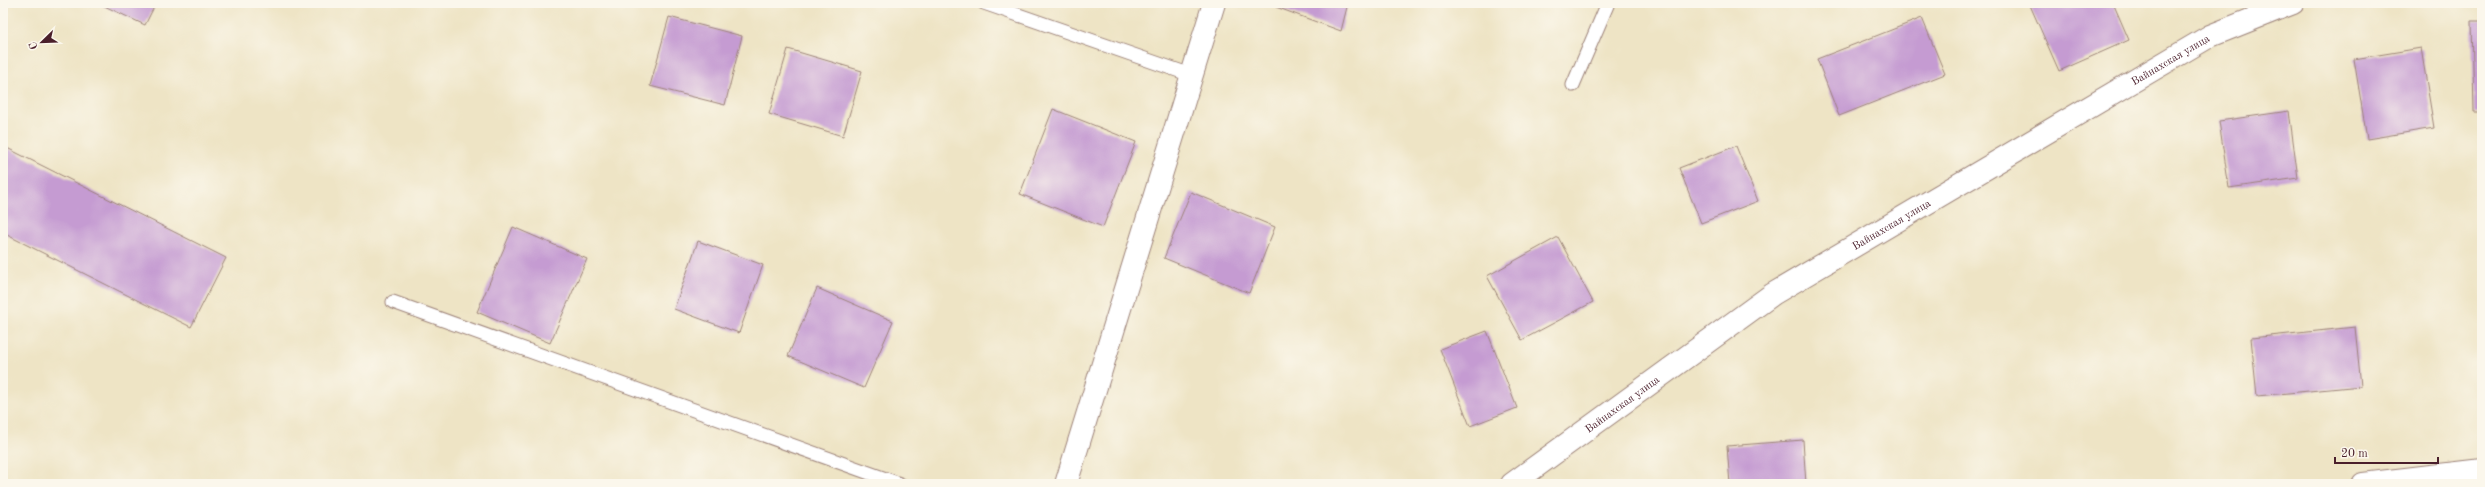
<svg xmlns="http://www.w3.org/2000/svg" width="2485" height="487" font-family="'Old Standard TT',serif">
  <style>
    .building { fill: #c59bd2 }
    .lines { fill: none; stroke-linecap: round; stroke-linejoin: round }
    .service-casing { stroke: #9c8278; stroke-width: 15 }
    .minor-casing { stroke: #9c8278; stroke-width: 24 }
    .service { stroke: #fff; stroke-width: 13 }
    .minor { stroke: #fff; stroke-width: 22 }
    .labels { text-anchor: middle; stroke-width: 3; stroke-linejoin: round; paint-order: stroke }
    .street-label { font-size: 11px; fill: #4a1f2b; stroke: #fbf7ec }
  </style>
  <rect width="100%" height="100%" fill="#fbf7ec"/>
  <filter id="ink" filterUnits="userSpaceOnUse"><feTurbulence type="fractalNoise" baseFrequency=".025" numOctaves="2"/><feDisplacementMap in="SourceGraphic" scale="8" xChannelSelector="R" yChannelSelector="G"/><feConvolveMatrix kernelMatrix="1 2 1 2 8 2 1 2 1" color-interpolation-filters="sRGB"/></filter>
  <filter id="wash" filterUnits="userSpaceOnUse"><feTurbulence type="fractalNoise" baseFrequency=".012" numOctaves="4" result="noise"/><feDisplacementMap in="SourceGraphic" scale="16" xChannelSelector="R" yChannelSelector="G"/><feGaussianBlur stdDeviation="0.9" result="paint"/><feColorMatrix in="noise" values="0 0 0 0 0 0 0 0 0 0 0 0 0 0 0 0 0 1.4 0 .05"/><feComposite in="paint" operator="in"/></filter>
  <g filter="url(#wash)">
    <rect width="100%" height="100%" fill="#eee4c5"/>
    <g id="blocks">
      <!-- building -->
      <g class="building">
        <path d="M98 3H156L145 25Z"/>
        <path d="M1277 3H1348L1341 31 1276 7Z"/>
        <path d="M2029 3H2113L2129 40 2059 71Z"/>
        <path d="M669 17 742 36 725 105 650 86Z"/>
        <path d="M1922 18 1945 74 1839 116 1817 59Z"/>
        <path d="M2472 21H2482V112H2474Z"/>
        <path d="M2421 48 2434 128 2367 139 2354 59Z"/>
        <path d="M788 49 862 71 843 136 769 114Z"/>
        <path d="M1053 109 1136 142 1103 227 1020 194Z"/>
        <path d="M2289 111 2298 178 2229 188 2219 121Z"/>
        <path d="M3 146 226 258 191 327 3 233Z"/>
        <path d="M1736 146 1758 201 1701 223 1679 168Z"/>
        <path d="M1191 192 1275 227 1249 293 1164 258Z"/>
        <path d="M513 227 587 259 550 343 477 312Z"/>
        <path d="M1558 237 1593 302 1522 340 1487 276Z"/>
        <path d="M698 241 763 265 739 333 674 309Z"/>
        <path d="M817 288 893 321 864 388 788 356Z"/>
        <path d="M2355 327 2361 386 2257 396 2251 338Z"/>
        <path d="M1487 331 1517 408 1470 426 1440 349Z"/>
        <path d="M1803 440 1806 484H1730L1727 446Z"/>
      </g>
    </g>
  </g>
  <g filter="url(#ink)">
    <use href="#blocks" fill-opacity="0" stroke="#9c8278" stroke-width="1"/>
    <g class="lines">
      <defs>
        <g id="service">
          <path d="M984 3 1191 75"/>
          <path d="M1573 85 1608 3"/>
          <path d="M393 302 900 484"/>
        </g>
        <g id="minor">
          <path d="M1066 484 1214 3"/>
          <path id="s1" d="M1512 484 1773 294 2210 36 2293 3"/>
          <path d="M2363 484 2482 470"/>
        </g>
      </defs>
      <!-- service casing -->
      <use href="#service" class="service-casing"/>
      <!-- minor casing -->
      <use href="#minor" class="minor-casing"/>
      <!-- service -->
      <use href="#service" class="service"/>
      <!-- minor -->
      <use href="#minor" class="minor"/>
    </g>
  </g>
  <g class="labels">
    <!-- street labels -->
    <g class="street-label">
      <text dy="4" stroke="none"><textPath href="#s1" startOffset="784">Вайнахская улица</textPath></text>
      <text dy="4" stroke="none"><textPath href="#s1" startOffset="460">Вайнахская улица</textPath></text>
      <text dy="4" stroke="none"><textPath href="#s1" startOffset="136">Вайнахская улица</textPath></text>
    </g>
  </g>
  <!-- margin -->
  <rect width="2485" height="487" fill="none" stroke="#fbf7ec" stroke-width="16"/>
  <!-- north arrow -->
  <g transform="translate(42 42) rotate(247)" stroke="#fbf7ec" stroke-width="3" paint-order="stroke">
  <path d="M0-3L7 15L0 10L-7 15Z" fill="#4a1f2b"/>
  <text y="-6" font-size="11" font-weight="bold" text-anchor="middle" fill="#4a1f2b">С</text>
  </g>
  <!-- scale -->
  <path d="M2335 457v6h103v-6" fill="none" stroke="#4a1f2b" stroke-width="2"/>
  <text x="2341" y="457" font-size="12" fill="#4a1f2b" stroke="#fbf7ec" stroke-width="3" paint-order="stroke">20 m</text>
</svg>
